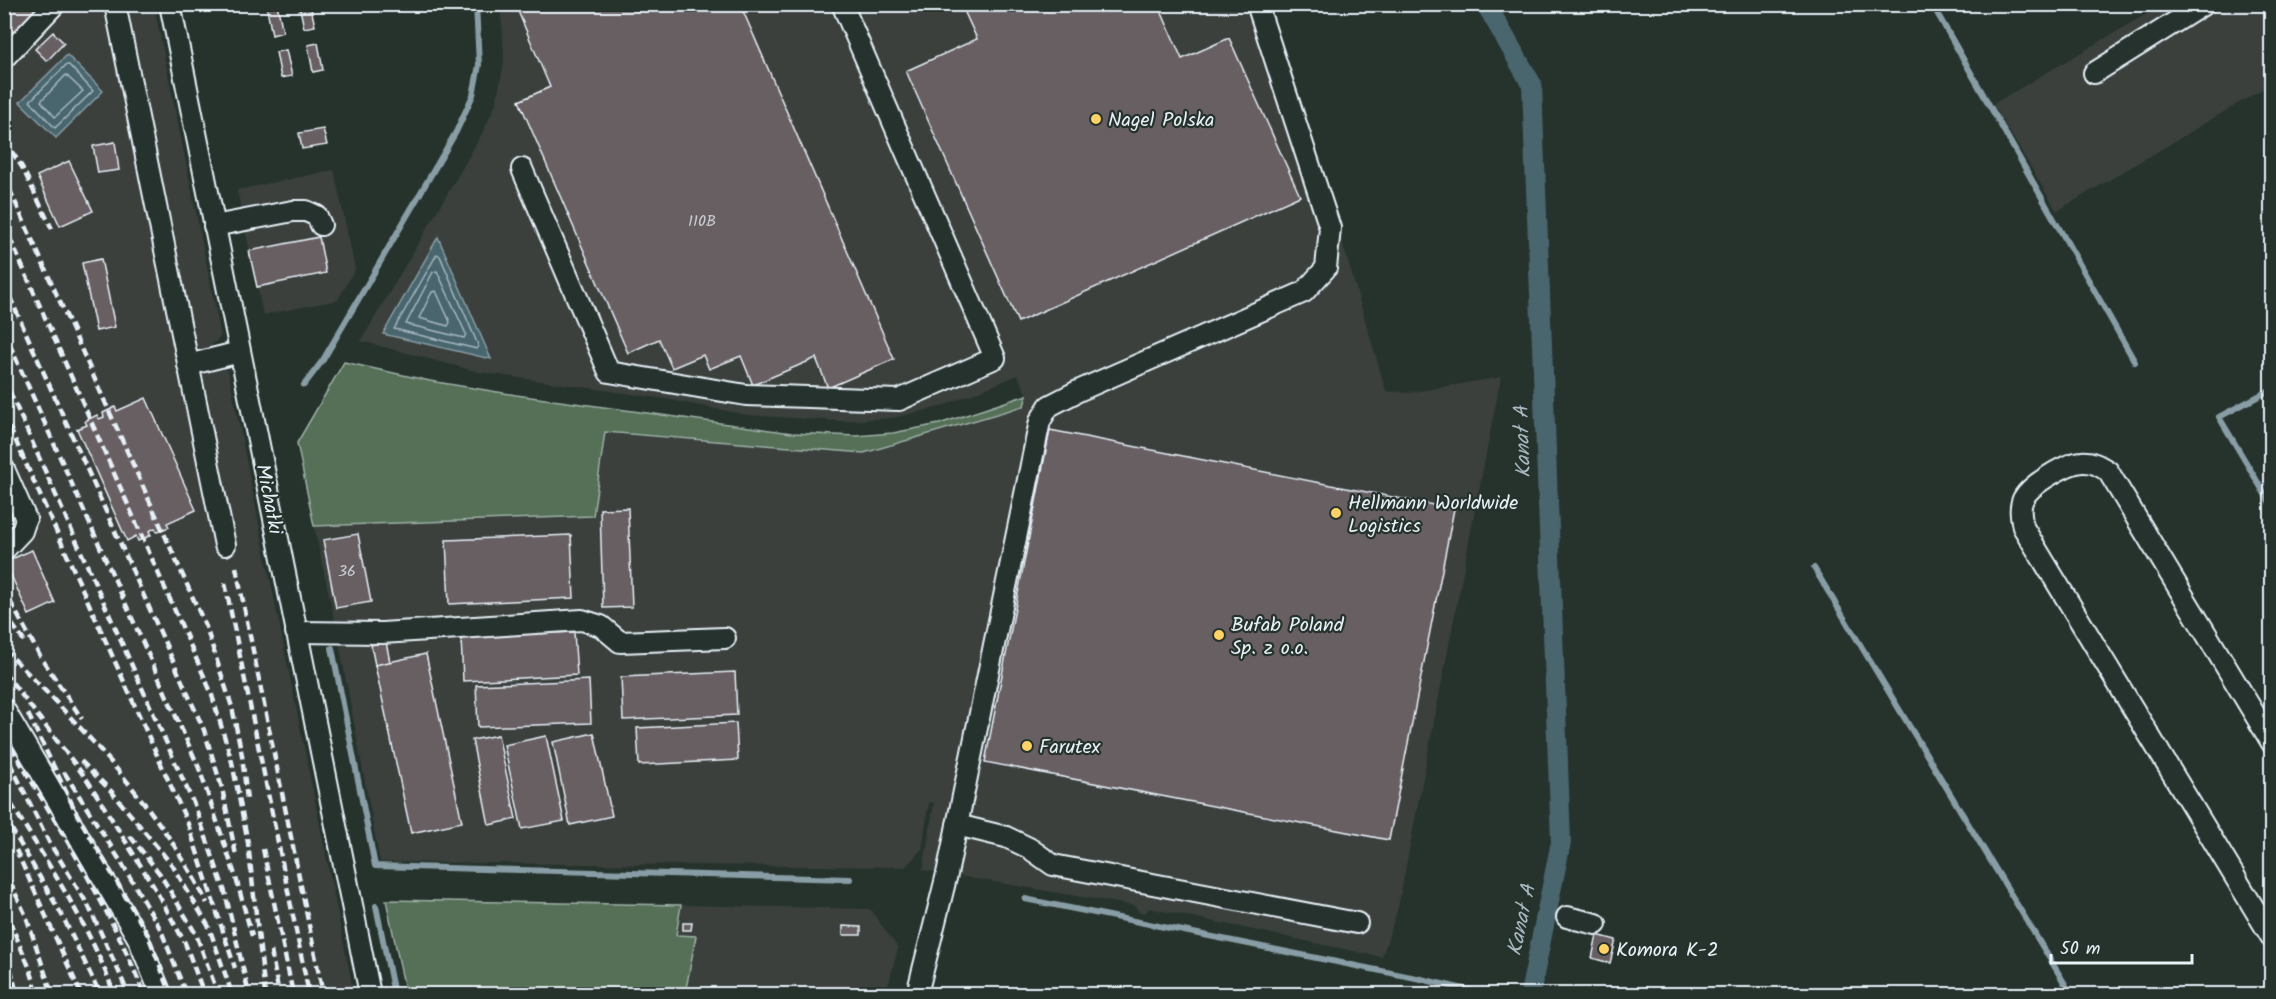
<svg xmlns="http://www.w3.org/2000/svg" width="2276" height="999" font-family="Kalam,sans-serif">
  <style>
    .built { fill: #3a403d }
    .green { fill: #557057; stroke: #9eb0a8; stroke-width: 1.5 }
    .water { fill: #48656e; stroke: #889da5; stroke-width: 1.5 }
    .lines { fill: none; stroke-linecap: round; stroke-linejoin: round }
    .shore { stroke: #a8b9c1; stroke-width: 1.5 }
    .stream { stroke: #889da5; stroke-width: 6 }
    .canal { stroke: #48656e; stroke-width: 20 }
    .building { fill: #685e62; stroke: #e8f1f8; stroke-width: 1.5 }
    .minor-casing { stroke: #e8f1f8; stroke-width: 24 }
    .minor { stroke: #26332d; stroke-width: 20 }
    .rail { stroke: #e8f1f8; stroke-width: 4.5; stroke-dasharray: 9 4.5; stroke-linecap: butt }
    .poi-dot { fill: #ffd166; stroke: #26332d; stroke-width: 2 }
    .labels { text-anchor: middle; stroke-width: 4.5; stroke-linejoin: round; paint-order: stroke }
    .number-label { font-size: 16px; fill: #c8ccd2 }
    .poi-label { font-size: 20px; fill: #e8f1f8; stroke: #26332d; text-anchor: start }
    .street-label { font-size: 20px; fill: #e8f1f8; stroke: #26332d }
    .water-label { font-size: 21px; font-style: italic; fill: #a8b9c1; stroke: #26332d }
  </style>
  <rect width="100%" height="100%" fill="#26332d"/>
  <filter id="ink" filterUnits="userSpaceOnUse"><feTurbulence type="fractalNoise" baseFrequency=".0167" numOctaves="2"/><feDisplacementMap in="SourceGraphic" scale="12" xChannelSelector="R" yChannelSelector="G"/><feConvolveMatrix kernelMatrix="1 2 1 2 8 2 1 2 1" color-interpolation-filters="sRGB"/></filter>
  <g filter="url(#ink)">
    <!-- built -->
    <g class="built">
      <path d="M5 5H154L221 336 212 345 217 369 228 370 354 994H5Z"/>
      <path d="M500 5H1269L1294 78 1386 391 1408 393 1501 377 1398 907 1382 957 1149 908 1145 913 1138 911 1135 906 923 870 934 803 929 802 922 849 905 867 380 862 337 632 314 526 593 516 605 433 864 453 1024 406 1027 395 1018 375 940 407 892 418 839 421 747 415 666 399 479 372 361 341 466 162 484 130 496 103 504 63 503 34Z"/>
      <path d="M2162 5H2271V84L2057 211 1993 104Z"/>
      <path d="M334 170 355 269 338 300 263 315 237 190Z"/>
      <path d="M681 905 870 909 898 948 886 994H685L696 936H675Z"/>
    </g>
    <!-- green -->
    <g class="green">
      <path d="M344 362 430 381 516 395 792 433 856 436 893 433 939 424 1027 395 1024 406 864 453 605 432 593 516 314 526 297 443Z"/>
      <path d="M386 900 681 905 676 935 696 936 685 994H406Z"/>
    </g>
    <!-- water -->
    <g class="water">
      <path d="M67 55 103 91 56 138 20 102Z"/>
      <path d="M438 237 491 359 383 334Z"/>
    </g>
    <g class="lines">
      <!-- shore -->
      <g class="shore">
        <path d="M66 65H69L93 91 55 128 30 101Z"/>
        <path d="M66 75 83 91 55 117 41 101Z"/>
        <path d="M437 254 440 256 478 345 477 349 394 329Z"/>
        <path d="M437 271 466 334 464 338 406 324 433 272Z"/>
        <path d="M436 291 450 322 448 326 419 318 432 292Z"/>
      </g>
      <!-- stream -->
      <g class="stream">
        <path d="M1932 4 2135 362"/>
        <path d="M304 385 323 360 456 132 473 95 479 65 476 4"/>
        <path d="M2272 389 2219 417 2272 506"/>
        <path d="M1814 568 2071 994"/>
        <path d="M332 648 375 866 850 879"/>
        <path d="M1025 899 1421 979 1485 994"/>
        <path d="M376 906 394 994"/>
      </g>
      <!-- canal -->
      <path class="canal" d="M1486 4 1532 85 1561 842 1530 994"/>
    </g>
    <!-- building -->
    <g class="building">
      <path d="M4 4H44L4 46Z"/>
      <path d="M266 4H277L283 32 272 35Z"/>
      <path d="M299 4H310L315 26 304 28Z"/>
      <path d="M515 4H740L894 359 828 388 816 358 753 385 741 356 709 369 703 355 672 368 659 339 628 353 519 101 550 87Z"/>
      <path d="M961 4H1158L1182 59 1229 38 1300 196 1018 322 906 71 977 39Z"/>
      <path d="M53 32 64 43 47 61 35 49Z"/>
      <path d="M318 43 323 70 313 72 308 45Z"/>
      <path d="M286 50 292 76 281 78 276 52Z"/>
      <path d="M323 129 327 145 302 149 299 133Z"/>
      <path d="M115 142 119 170 98 173 93 146Z"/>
      <path d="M69 161 93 211 60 226 37 176Z"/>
      <path d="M319 237 326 273 257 287 249 251Z"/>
      <path d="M101 259 115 327 96 331 82 263Z"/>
      <path d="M146 398 196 510 167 523 169 527 157 532 155 528 149 531 151 535 145 538 138 541 136 536 127 541 77 429 87 425 85 421 97 415 99 419 104 417 103 413 115 407 117 411Z"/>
      <path d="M1050 430 1454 509 1389 840 985 762Z"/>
      <path d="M628 508 632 607 603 608 600 509Z"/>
      <path d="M358 534 371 602 336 608 323 540Z"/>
      <path d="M571 535 574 598 449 604 446 540Z"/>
      <path d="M32 550 55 603 29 615 5 562Z"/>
      <path d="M574 632 577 675 463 681 461 637Z"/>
      <path d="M386 642 390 662 375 665 371 645Z"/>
      <path d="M426 654 462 822 411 833 375 665Z"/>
      <path d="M735 672 737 715 623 720 621 677Z"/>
      <path d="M589 680 591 723 478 727 476 685Z"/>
      <path d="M736 723 738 760 639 765 637 728Z"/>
      <path d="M594 733 612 816 570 825 553 742Z"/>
      <path d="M498 735 516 819 489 825 472 740Z"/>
      <path d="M546 736 564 821 522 829 504 745Z"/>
      <path d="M683 923H692L691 930H683Z"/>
      <path d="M843 926 861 927V935H843Z"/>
      <path d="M1597 935 1616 940 1610 963 1592 958Z"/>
    </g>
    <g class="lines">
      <defs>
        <g id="minor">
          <path d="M115 4 225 545"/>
          <path d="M170 4 370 994"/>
          <path d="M4 58 55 4"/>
          <path d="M2094 73 2204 4"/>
          <path d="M522 169 609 372 746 395 899 400 995 358 842 4"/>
          <path d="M214 226 293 211H306L317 216 321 225"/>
          <path d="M188 365 240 352"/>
          <path d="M4 469 26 519 22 531 4 550"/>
          <path d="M296 632 382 633 582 620 601 626 620 642 725 638"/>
          <path d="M4 709 138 938 161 994"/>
          <path d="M2272 743 2108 471C2100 466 2092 461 2082 462 2066 463 2030 485 2023 499 2019 508 2021 517 2023 527L2272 938"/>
          <path d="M957 825 1006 837 1029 848 1053 865 1357 923"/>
          <path d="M1567 917 1596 924"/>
          <path d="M917 994 947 874 1040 421 1049 406 1078 391 1304 292 1326 268 1330 228 1257 4"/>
        </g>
      </defs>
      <!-- minor casing -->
      <use href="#minor" class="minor-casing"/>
      <!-- minor -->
      <use href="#minor" class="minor"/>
      <!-- rail -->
      <g class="rail">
        <path d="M4 140 22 167 52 229"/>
        <path d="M4 177 206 627 232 707 242 755 247 800"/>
        <path d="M4 225 211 692 232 762 248 843 265 994"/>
        <path d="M4 284 204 730 222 788 236 855"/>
        <path d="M4 332 199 768 236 878 252 936"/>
        <path d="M4 379 196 809 225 892 249 994"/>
        <path d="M4 415 188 824 235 968"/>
        <path d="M236 567 323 994"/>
        <path d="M225 583 309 994"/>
        <path d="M4 590 40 656 82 719"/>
        <path d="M4 613 24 641"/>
        <path d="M4 649C81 727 158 804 207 903"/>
        <path d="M4 672 88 781 154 887 185 943 204 994"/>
        <path d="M28 714 77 814 148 935 171 994"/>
        <path d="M4 735C54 820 108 902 144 994"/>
        <path d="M4 751 49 842 88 905 119 972 128 994"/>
        <path d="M81 761 111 791 172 865 209 927 232 994"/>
        <path d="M64 772 121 862 161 930 186 994"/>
        <path d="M4 792C43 857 89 922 114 994"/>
        <path d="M4 816 62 915 100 994"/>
        <path d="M130 836 160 874 196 934 218 994"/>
        <path d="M263 849 293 994"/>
        <path d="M16 850 81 994"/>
        <path d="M4 869 26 916 52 994"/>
        <path d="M4 908 30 969 38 994"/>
        <path d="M4 942 17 994"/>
        <path d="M271 951 279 994"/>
      </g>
    </g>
  </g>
  <!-- markers -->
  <g class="poi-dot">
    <circle cx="1096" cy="119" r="6"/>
    <circle cx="1336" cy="513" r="6"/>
    <circle cx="1219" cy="635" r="6"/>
    <circle cx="1027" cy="746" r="6"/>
    <circle cx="1604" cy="949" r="6"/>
  </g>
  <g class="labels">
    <!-- number labels -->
    <g class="number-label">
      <text x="702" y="226">110B</text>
      <text x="347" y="576">36</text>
    </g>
    <!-- poi labels -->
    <g class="poi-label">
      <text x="1108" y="126">Nagel Polska</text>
      <text x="1348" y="509">Hellmann Worldwide<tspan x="1348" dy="23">Logistics</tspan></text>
      <text x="1231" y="631">Bufab Poland<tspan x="1231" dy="23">Sp. z o.o.</tspan></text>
      <text x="1039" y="753">Farutex</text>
      <text x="1616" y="956">Komora K-2</text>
    </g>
    <!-- street labels -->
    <g class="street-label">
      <text transform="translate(270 499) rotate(79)" y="7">Michałki</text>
    </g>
    <!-- water labels -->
    <g class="water-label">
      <text transform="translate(1522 442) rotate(-92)" y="7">Kanał A</text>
      <text transform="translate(1521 920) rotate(-78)" y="7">Kanał A</text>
    </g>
  </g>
  <!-- margin -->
  <rect width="2276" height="999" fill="none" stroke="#26332d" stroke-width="24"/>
  <rect x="12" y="12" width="2252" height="975" fill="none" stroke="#e8f1f8" stroke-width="2" filter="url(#ink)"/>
  <!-- scale -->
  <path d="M2051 954v9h141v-9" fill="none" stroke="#e8f1f8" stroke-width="3"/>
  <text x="2060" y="954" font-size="18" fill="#e8f1f8" stroke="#26332d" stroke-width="4.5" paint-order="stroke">50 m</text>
</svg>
